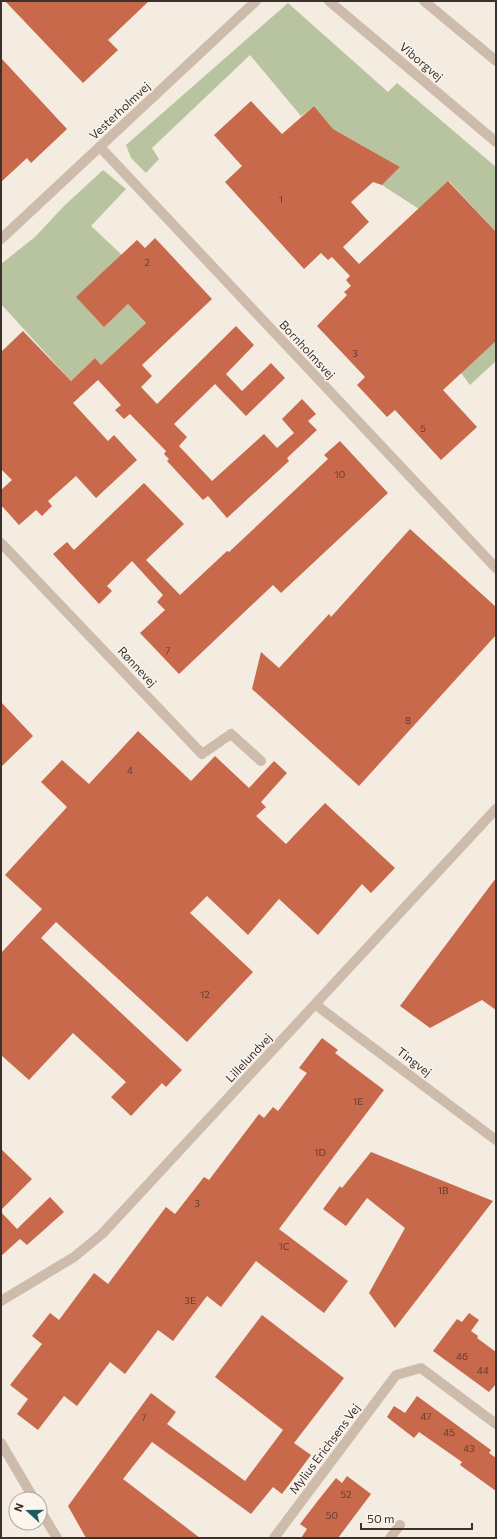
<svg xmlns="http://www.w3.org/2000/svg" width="497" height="1539" font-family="Commissioner,sans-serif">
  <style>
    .green { fill: #b8c4a0 }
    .building { fill: #c8694b }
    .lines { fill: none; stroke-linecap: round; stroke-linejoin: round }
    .minor { stroke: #cdbbac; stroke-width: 10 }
    .labels { text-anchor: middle; stroke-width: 3; stroke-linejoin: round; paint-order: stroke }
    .number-label { font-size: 10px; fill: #5e3e33 }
    .street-label { font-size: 12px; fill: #3b302b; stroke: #fbf5ee }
  </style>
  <rect width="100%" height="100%" fill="#f4ebe1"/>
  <!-- green -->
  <g class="green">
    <path d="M288 3 388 92 397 83 496 167V232L449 181 419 209 382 185 400 167 333 129 314 106 301 116 250 55 152 148 159 159 146 173 131 158 126 145Z"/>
    <path d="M103 170 126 189 91 226 122 255 104 327 128 304 146 323 101 365 95 358 71 381 1 304V264L35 237 64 206Z"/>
    <path d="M496 341V361L470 385 461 373Z"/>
  </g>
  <!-- building -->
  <g class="building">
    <path d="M5 1H149L108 40 118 50 83 83Z"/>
    <path d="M1 58 67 129 31 163 27 158 1 182Z"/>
    <path d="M251 101 282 134 314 106 333 129 400 167 382 185 373 182 351 202 369 222 343 247 359 264 448 181 496 232V341L443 390 477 427 441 460 395 410 387 417 357 385 365 377 317 326 347 295 344 292 351 286 346 280 350 276 332 257 328 260 321 253 304 269 225 182 242 166 214 135Z"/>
    <path d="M155 238 212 299 142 365 152 376 141 387 157 404 236 326 254 345 226 374 242 391 271 363 285 378 246 416 215 384 174 424 187 437 179 446 212 481 264 434 277 448 294 433 282 419 302 399 316 414 308 421 317 430 287 458 289 461 227 518 208 496 203 500 167 461 169 459 164 454 166 451 130 414 124 419 115 410 121 405 98 380 73 403 108 441 114 435 137 460 96 498 76 476 48 501 52 506 42 516 36 510 19 525 1 505V490L12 480 1 469V352L23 331 71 381 95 358 101 365 146 323 128 304 104 327 76 297 137 240 145 248Z"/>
    <path d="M340 441 388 493 281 593 273 585 179 674 140 633 165 610 157 602 163 595 132 561 107 586 112 591 99 604 53 554 67 542 74 550 144 483 184 524 146 560 180 595 227 551 229 552 328 459 324 455Z"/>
    <path d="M410 529 496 607V635L359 786 252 689 261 652 279 668 329 614 331 617Z"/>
    <path d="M1 702 33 736 1 767Z"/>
    <path d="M138 731 191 781 215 756 249 788 274 761 287 773 261 802 266 807 256 816 286 844 325 803 395 868 371 893 362 884 318 935 279 899 248 935 207 896 190 913 253 972 187 1042 56 922 41 938 182 1070 166 1087 162 1083 131 1116 111 1097 126 1082 73 1033 29 1080 1 1055V953L42 909 5 875 67 807 41 782 62 760 89 784Z"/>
    <path d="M496 878V1010L482 1000 430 1028 400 1006Z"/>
    <path d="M322 1038 338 1050 335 1053 384 1090 279 1229 348 1281 324 1313 256 1261 221 1307 207 1296 173 1341 158 1330 125 1374 110 1362 77 1406 64 1396 38 1430 17 1414 28 1399 10 1385 42 1344 32 1336 50 1313 59 1320 94 1273 108 1284 166 1207 175 1214 204 1177 209 1180 259 1114 264 1118 273 1107 278 1111 307 1073 299 1068Z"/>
    <path d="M1 1149 32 1179 1 1210Z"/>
    <path d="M371 1152 493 1201 395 1328 369 1293 405 1228 367 1198 346 1226 323 1209 340 1186 342 1188Z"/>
    <path d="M50 1197 64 1212 27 1245 20 1239 1 1256V1212L17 1229Z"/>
    <path d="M469 1313 479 1320 471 1331 478 1336 477 1338 496 1352V1384L489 1392 433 1351 457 1319 462 1322Z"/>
    <path d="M262 1315 344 1378 294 1443 311 1455 282 1494 273 1487 251 1514 152 1442 123 1479 200 1538H86L68 1506 151 1393 176 1412 167 1424 245 1481 283 1430 215 1377Z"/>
    <path d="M417 1396 491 1450 489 1453 496 1458V1491L460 1465 462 1462 419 1432 414 1438 387 1417 394 1406 405 1413Z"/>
    <path d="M347 1476 371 1494 338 1538H301L307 1529 300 1524 320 1498 336 1478 342 1483Z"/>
  </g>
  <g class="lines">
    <!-- minor -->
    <g class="minor">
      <path d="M329 1 496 142"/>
      <path d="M424 1 496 61"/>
      <path d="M100 147 496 568"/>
      <path d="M1 239 256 1"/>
      <path d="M1 543 202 754 231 734 261 761"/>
      <path d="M316 1005 496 1140"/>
      <path d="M1 1301 74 1257 102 1234 496 809"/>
      <path d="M1 1443 34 1499"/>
      <path d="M40 1510 57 1538"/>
      <path d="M274 1538 396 1375 421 1368 496 1424"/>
      <path d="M390 1538 400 1525"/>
    </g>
  </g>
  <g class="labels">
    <!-- number labels -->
    <g class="number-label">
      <text x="281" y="203">1</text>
      <text x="147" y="266">2</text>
      <text x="355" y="357">3</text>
      <text x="423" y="432">5</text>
      <text x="340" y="478">10</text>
      <text x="168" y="654">7</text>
      <text x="408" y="724">8</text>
      <text x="130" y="774">4</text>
      <text x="205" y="998">12</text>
      <text x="358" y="1105">1E</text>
      <text x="320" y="1156">1D</text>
      <text x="443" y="1194">1B</text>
      <text x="197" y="1207">3</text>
      <text x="284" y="1250">1C</text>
      <text x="190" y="1304">3E</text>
      <text x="462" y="1360">46</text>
      <text x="483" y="1374">44</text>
      <text x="426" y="1420">47</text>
      <text x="144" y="1421">7</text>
      <text x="449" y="1436">45</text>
      <text x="469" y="1452">43</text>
      <text x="346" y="1498">52</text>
      <text x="332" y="1519">50</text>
    </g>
    <!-- street labels -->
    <g class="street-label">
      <text transform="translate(421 62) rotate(40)" y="4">Viborgvej</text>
      <text transform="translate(120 111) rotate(-43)" y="4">Vesterholmvej</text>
      <text transform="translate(307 350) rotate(47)" y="4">Bornholmsvej</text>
      <text transform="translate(137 667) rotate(47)" y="4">Rønnevej</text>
      <text transform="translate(249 1058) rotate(-47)" y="4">Lillelundvej</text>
      <text transform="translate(414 1062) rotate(37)" y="4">Tingvej</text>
      <text transform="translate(325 1449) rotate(-53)" y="4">Mylius Erichsens Vej</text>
    </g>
  </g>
  <!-- border -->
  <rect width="497" height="1539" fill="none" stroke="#3b302b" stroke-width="4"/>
  <!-- north arrow -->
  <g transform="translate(28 1511) rotate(291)"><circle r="19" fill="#fbf5ee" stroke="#aea6a0"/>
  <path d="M0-3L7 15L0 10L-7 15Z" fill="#1f5a5e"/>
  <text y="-6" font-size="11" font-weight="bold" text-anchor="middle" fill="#3b302b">N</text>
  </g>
  <!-- scale -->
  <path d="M361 1523v6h111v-6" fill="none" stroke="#3b302b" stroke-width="2"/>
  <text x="367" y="1523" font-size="12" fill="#3b302b" stroke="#fbf5ee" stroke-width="3" paint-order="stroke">50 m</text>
</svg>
